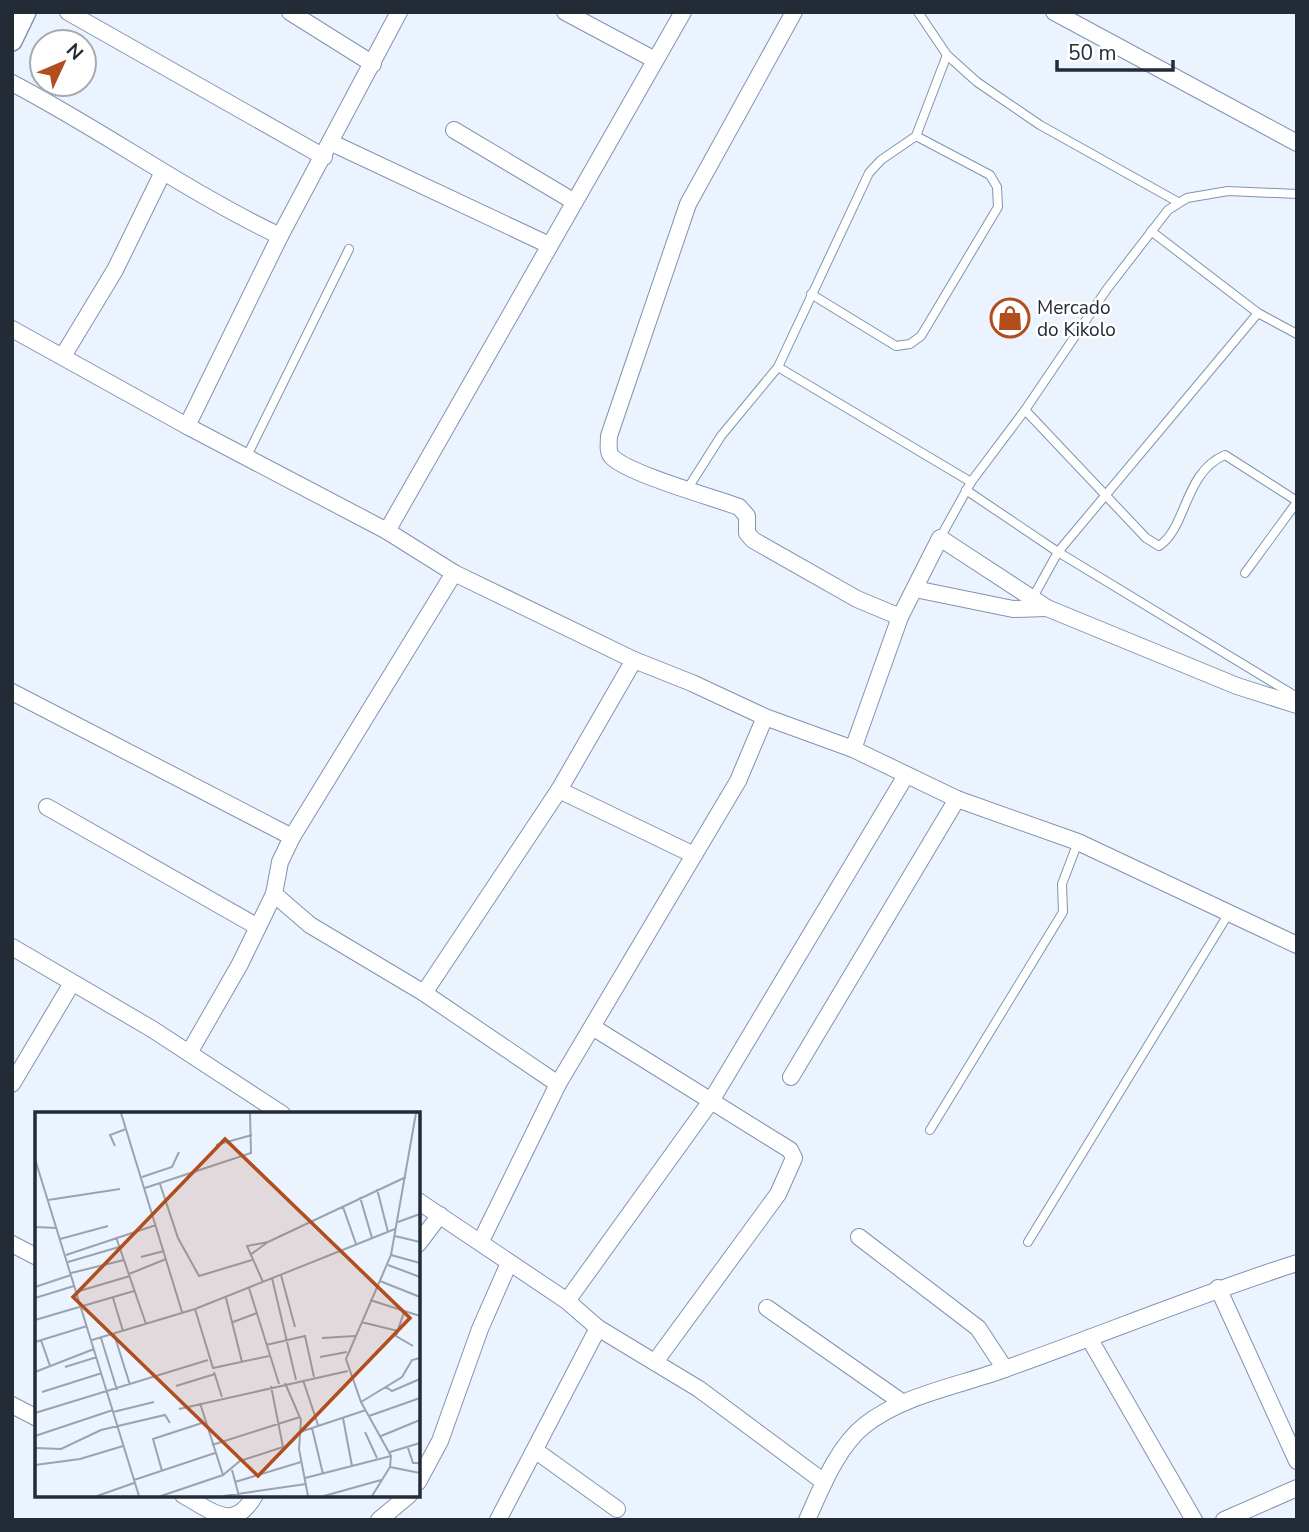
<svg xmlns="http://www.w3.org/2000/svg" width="1309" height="1532" font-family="'Nunito Sans',sans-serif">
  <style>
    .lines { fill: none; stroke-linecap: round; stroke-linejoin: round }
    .service-casing { stroke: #8194ae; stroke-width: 10 }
    .minor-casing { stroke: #8194ae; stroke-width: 18 }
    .tertiary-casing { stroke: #8194ae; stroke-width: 22 }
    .service { stroke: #fff; stroke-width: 8 }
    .minor { stroke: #fff; stroke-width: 16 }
    .tertiary { stroke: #fff; stroke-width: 19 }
    .labels { text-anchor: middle; stroke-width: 5; stroke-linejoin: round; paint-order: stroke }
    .poi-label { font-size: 19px; fill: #232b36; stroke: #fff; text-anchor: start }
    .inset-road { fill: none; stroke: #9aa3ae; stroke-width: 2 }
    .view { fill: #b24d1e; fill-opacity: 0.15; stroke: #b24d1e; stroke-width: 3.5 }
    .inset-edge { fill: none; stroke: #232b36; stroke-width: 3.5 }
  </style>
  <rect width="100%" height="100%" fill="#eaf3fe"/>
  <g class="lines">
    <defs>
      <g id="service">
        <path d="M918 12 947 55 977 82 1040 125 1178 202"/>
        <path d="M1151 231 1258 313 1297 334"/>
        <path d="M811 294 896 346 910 344 921 336 998 207 997 187 990 175 916 136"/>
        <path d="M778 367 971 482"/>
        <path d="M1025 410 1146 538 1159 546C1187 528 1184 472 1225 455L1297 501"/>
        <path d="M247 456 349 249"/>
        <path d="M688 488 721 436 778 367 869 173 881 160 916 136 947 55"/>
        <path d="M966 490 1058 552 1297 697"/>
        <path d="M940 538 971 482 1025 410 1107 289 1168 210 1187 198 1228 191 1297 194"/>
        <path d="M1245 573 1297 502"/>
        <path d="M1032 599 1058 552 1258 313"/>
        <path d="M930 1130 1063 912 1062 884 1078 842"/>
        <path d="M1028 1242 1229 913"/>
      </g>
      <g id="minor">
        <path d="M68 12 324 157"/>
        <path d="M290 12 373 64"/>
        <path d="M565 12 655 60"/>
        <path d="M794 12 688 204 609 436C609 443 607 452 612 457 629 474 712 497 739 507L747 516V533L753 540 857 599 900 617"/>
        <path d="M1054 12 1297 143"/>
        <path d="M12 83C104 131 187 192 280 236"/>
        <path d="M454 130 573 201"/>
        <path d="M332 143 549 245"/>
        <path d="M12 329 187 426 387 531 454 573 634 660 692 683 765 717 853 749 957 799 1078 842 1297 945"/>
        <path d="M63 356 115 270 162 174"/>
        <path d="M187 426 280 236 399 12"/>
        <path d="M387 531 683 12"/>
        <path d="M454 573 292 837 280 862 274 894 310 925 424 993 558 1084"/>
        <path d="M915 589 1013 609 1047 608"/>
        <path d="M12 692 292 837"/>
        <path d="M853 749 900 617 940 538 1047 608 1237 686 1297 705"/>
        <path d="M559 790 694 855"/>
        <path d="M47 807 258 927"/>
        <path d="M12 947 152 1029 282 1114"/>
        <path d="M424 993 559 790 634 660"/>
        <path d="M594 1028 790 1150 794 1158 778 1194 655 1362"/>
        <path d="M189 1053 240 964 274 894"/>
        <path d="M791 1077 957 799"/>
        <path d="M12 1084 72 983"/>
        <path d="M418 1201 567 1301 598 1328 699 1389 824 1482"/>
        <path d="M859 1237 978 1328 1005 1369"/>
        <path d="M481 1241 558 1084 738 781 765 717"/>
        <path d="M12 1244 37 1257"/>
        <path d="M418 1244 440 1215"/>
        <path d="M1218 1288 1297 1461"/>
        <path d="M567 1301 711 1101 905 777"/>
        <path d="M767 1308 903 1403"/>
        <path d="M1089 1338 1194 1520"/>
        <path d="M12 1405 37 1418"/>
        <path d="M536 1451 617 1509"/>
        <path d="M418 1482 440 1441 480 1329 509 1263"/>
        <path d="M183 1495C215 1513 234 1532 255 1495"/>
        <path d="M379 1520 409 1495"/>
        <path d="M498 1520 598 1328"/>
        <path d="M807 1520C821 1489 837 1447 865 1425 903 1395 958 1386 1002 1370 1101 1335 1197 1295 1297 1263"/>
        <path d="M1224 1520 1297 1488"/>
      </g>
      <path id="tertiary" d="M12 41 26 12"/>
    </defs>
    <!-- service casing -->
    <use href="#service" class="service-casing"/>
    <!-- minor casing -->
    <use href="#minor" class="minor-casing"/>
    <!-- tertiary casing -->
    <use href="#tertiary" class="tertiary-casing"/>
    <!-- service -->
    <use href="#service" class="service"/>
    <!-- minor -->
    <use href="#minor" class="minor"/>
    <!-- tertiary -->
    <use href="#tertiary" class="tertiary"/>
  </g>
  <!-- icons -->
  <defs>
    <symbol id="shop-ring" viewBox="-11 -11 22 22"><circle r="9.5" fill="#fff" stroke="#b24d1e" stroke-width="1.5"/><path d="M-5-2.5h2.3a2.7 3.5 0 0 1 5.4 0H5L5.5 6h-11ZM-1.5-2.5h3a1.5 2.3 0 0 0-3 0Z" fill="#b24d1e"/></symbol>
  </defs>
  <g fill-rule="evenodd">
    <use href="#shop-ring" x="988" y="296" width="44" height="44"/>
  </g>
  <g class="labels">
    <!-- poi labels -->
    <g class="poi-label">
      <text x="1037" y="314">Mercado<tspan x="1037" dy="22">do Kikolo</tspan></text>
    </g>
  </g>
  <!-- overview -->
  <g transform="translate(35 1112)">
    <rect width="385" height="385" fill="#eaf3fe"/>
    <path class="inset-road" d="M86 1 147 200M181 33 217 23M80 34 75 23 91 17M0 47 104 384M107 65 137 55 144 40M125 72 143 126 164 164 217 148M110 76 216 41 215 1M342 77 353 120M325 85 337 126M13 88 85 77M308 95 321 132M363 110 385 102M0 115 22 116M360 124 385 130M81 125 111 212M25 127 73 114M31 143 121 113M215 143 233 130M356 143 385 151M106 145 129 139M33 150 84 135M353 153 385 165M36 161 89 148M94 162 131 147M246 163 260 215M237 166 261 268M345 169 385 185M228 170 212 134 233 130 371 65M0 175 36 163M214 176 244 272M41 180 95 164M0 186 39 174M78 186 88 219M191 186 207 250M335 188 385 204M160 197 178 256 234 244M369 200 361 224 378 234M0 208 99 179M198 210 222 201M326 210 363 219M79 222 95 273M66 226 82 278M287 226 320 224M6 228 15 254M57 228 160 197 360 117M0 230 52 214M231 233 270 224 279 265M285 245 312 240M30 255 62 245M0 260 59 237M179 260 187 285M268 268 283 313M250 271 266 308 264 337 273 384M141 274 180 262M351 275 357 279 385 267M7 280 67 261M326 290 367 265 377 248 385 246M165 291 188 363M144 297 313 259M78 300 119 290M0 301 173 248M334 304 385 286M308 306 317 354M277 316 288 362M265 320 331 298M330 320 342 346M0 324 78 298M346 324 385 308M177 333 265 305M0 336 26 337 66 318 130 303 135 311M373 336 378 351H385M355 340 385 331M0 353 45 347 88 334M355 355 385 361M197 358 204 384M127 359 118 327 167 311M270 366 356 344M99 368 180 341M200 370 266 350M62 384 99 371M126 384 188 363 205 349 248 335 236 274M189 384 271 372M289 384 346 368M337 384 355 355 356 344 326 290 311 247 356 143 381 1"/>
    <path class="view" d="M190 27 375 206 223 364 38 185Z"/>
    <rect width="385" height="385" class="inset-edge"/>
  </g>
  <!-- border -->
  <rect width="1309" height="1532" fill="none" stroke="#232b36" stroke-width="28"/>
  <!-- north arrow -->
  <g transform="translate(63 63) rotate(46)"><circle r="33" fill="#ffffff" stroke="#a7aaaf" stroke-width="2"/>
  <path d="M0-5L12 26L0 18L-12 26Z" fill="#b24d1e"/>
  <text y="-10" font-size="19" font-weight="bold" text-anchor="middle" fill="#232b36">N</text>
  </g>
  <!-- scale -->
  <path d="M1057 60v10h116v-10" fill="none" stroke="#232b36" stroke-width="3.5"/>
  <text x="1068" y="60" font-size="21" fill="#232b36" stroke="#ffffff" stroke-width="5" paint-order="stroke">50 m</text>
</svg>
